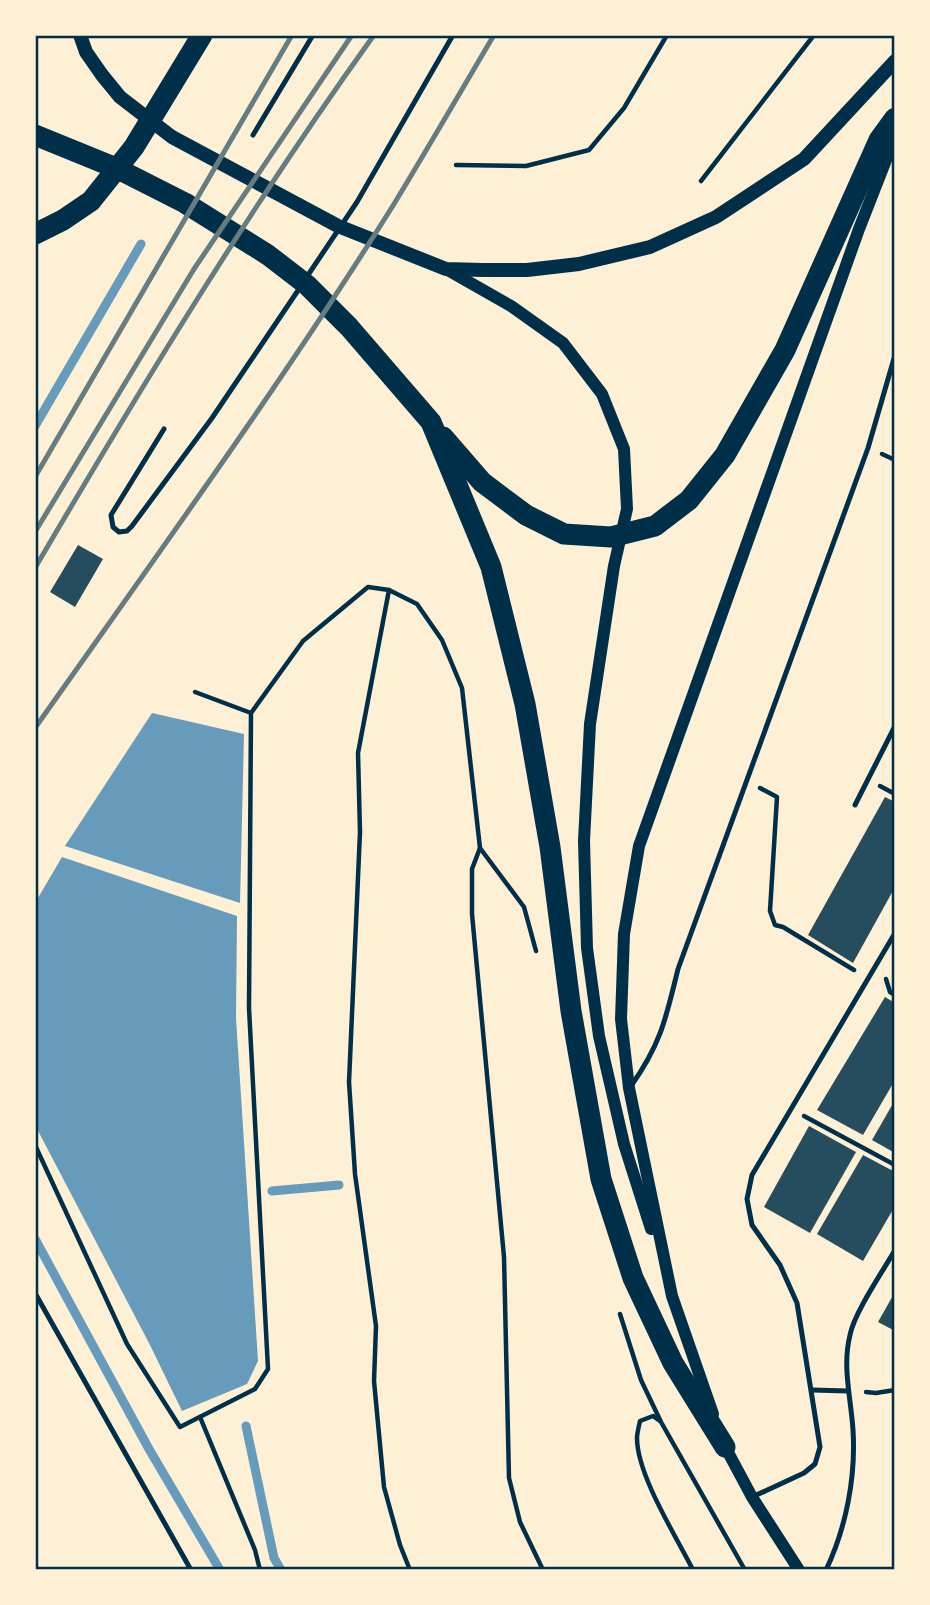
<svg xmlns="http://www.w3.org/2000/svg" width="930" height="1605" font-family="'Titillium Web',sans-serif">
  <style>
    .water { fill: #669bbc }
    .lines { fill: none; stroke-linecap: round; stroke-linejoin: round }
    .stream { stroke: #669bbc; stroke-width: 9 }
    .building { fill: #264d5e }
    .path { stroke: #003049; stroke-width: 4.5 }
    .service { stroke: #003049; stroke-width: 5 }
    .tertiary { stroke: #003049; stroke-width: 12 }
    .secondary { stroke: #003049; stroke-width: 14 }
    .motorway { stroke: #003049; stroke-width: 21 }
    .rail { stroke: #657d81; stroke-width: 5 }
    .neatline { fill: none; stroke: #003049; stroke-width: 2.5 }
  </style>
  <rect width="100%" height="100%" fill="#fdf0d5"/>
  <!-- water -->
  <g class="water">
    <path d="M152 713 244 734 240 903 65 846Z"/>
    <path d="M62 857 237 916 236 1018 258 1361 247 1384 182 1411 150 1345 35 1125V903Z"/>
  </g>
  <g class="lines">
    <!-- stream -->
    <g class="stream">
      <path d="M35 426 141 244"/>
      <path d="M272 1191 339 1185"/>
      <path d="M35 1239 149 1449 220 1570"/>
      <path d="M246 1426 274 1558 281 1570"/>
    </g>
  </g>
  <!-- building -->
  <g class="building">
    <path d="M78 545 103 559 75 607 50 592Z"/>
    <path d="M885 797 895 802V887L853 963 808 935Z"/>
    <path d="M885 997 895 1003V1080L863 1135 817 1110Z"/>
    <path d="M895 1100V1153L872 1140Z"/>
    <path d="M809 1126 856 1152 810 1233 764 1207Z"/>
    <path d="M863 1155 895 1172V1206L863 1261 817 1234Z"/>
    <path d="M895 1292V1331L878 1322Z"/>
  </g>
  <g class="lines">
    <!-- path -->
    <g class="path">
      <path d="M456 165 526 166 589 150 624 108 667 35"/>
      <path d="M701 181 814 35"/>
      <path d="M882 454 895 460"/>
      <path d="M195 692 251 713"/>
      <path d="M880 786 895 794"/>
      <path d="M760 788 777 797 770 911 775 925 783 927 854 970"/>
      <path d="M480 848 524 907 536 951"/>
      <path d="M886 979 890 992 895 995"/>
      <path d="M804 1116 895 1165"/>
      <path d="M35 1145 127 1344 180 1427 255 1389 268 1369 249 1008 251 713 303 641 368 587 389 590"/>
      <path d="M620 1314 641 1380 661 1422 745 1570"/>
      <path d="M866 1392 876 1393 895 1390"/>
      <path d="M200 1417 255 1550 260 1570"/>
      <path d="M660 1421 653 1416 640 1421C639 1426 637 1433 637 1438 637 1475 676 1536 693 1570"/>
      <path d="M410 1570 400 1545 384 1487 374 1381 376 1326 355 1174 349 1082 360 832 358 753 389 590 417 604 442 640 462 688 480 848 472 869V914L504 1257 509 1478 520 1522 543 1570"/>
    </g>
    <!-- service -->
    <g class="service">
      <path d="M253 135 313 35"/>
      <path d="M306 278 357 202 453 35"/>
      <path d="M164 429 111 515 113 527 119 532 127 531 132 526 212 418 301 286"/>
      <path d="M855 805 895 726"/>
      <path d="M631 1086C661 1044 666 1018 678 969L868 448 895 355"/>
      <path d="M35 1293 191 1570"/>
      <path d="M812 1390 848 1391"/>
      <path d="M752 1497 804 1473 815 1464 820 1447 797 1303 780 1265 752 1225 747 1199 752 1175 895 933"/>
      <path d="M826 1570C846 1528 856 1477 853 1430 851 1398 842 1367 850 1335 854 1313 883 1271 895 1250"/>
    </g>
    <!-- tertiary -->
    <g class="tertiary">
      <path d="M446 269 511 306 563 343 602 394 624 449 627 509 614 566 590 724 584 841 587 948 599 1036 624 1144 651 1229"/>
      <path d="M713 1414 672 1296 629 1088 621 1019 624 934 639 846 859 229 895 137"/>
      <path d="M722 1441 752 1497 799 1570"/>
    </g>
    <!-- secondary -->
    <path class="secondary" d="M80 35 86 52 102 75 120 97 172 137 338 226 446 269 483 270H527L579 264 650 247 716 217 804 159 895 61"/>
    <!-- motorway -->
    <g class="motorway">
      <path d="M35 135 116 168 185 203 268 255 307 285 349 327 431 422 491 567 525 704 550 847 571 1011 601 1179 633 1278 673 1363 725 1447"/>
      <path d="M35 234 63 220 91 201 134 147 202 35"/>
      <path d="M443 437 482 482 526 515 564 534 611 537 655 526 689 500 725 455 785 350 879 140 895 118"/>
    </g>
    <!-- rail -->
    <g class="rail">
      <path d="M35 477 292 35"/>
      <path d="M35 532 194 269 352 35"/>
      <path d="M35 568C141 387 251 206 374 35"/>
      <path d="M35 728C157 555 282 383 394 204 428 148 461 91 494 35"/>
    </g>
  </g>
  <!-- border -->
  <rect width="930" height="1605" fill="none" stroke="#fdf0d5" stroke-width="74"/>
  <rect x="37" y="37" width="856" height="1531" class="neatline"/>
</svg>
